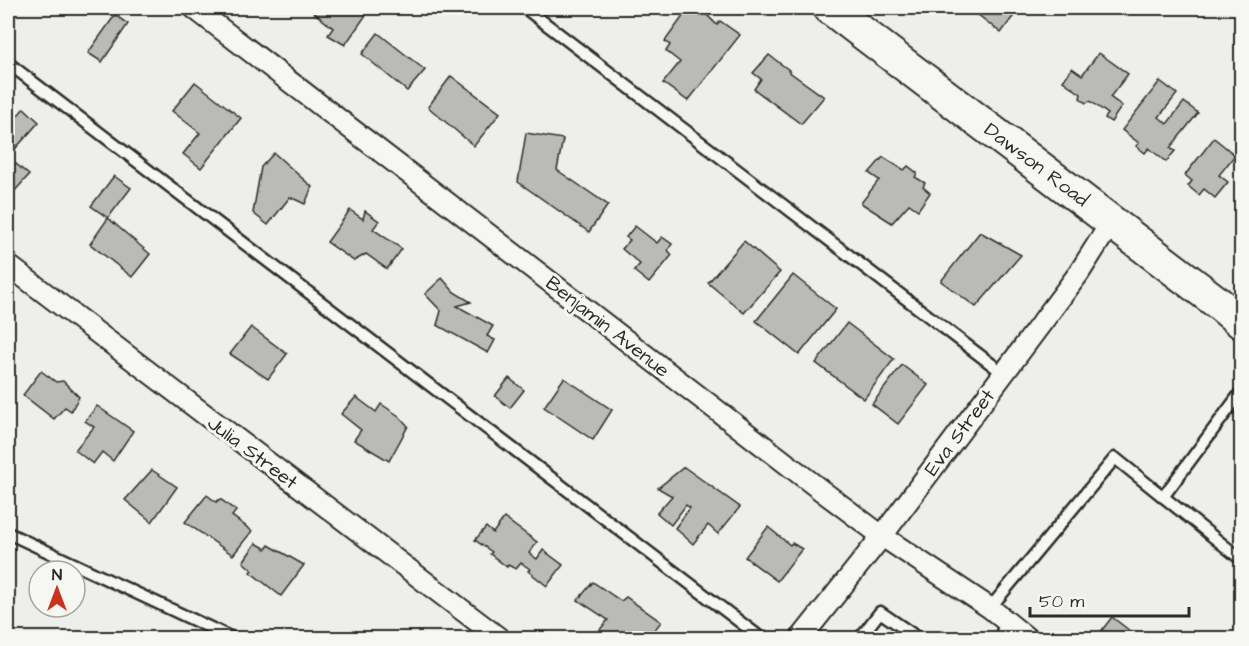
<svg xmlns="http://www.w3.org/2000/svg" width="1249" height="646" font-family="'Architects Daughter',sans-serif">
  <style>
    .building { fill: #babab7; stroke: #2b2b2b; stroke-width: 1.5 }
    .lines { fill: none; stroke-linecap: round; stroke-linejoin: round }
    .lane-casing { stroke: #2b2b2b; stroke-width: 15 }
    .street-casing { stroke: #2b2b2b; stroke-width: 24 }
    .primary-casing { stroke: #2b2b2b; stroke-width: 36 }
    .lane { stroke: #f6f6f2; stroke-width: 10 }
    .street { stroke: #f6f6f2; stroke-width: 20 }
    .primary { stroke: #f6f6f2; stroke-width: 32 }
    .labels { text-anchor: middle; stroke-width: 6; stroke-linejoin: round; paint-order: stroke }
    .street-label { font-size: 20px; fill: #2b2b2b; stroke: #f6f6f2 }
  </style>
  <rect width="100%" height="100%" fill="#eeeeea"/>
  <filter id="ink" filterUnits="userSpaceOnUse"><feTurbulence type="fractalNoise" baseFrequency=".0167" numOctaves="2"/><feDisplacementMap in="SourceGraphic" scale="12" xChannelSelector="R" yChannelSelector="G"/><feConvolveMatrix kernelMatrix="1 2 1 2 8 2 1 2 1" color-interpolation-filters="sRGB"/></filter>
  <g filter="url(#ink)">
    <!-- building -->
    <g class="building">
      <path d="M308 8H357L366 15 345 45 328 35 333 28Z"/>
      <path d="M689 8 699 14 702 10 717 25 720 21 740 35 688 101 663 83 680 62 666 51 670 45 665 41Z"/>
      <path d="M974 8H1010L1009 9 1015 14 1001 33 972 10Z"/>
      <path d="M115 15 128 24 102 62 88 53Z"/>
      <path d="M378 33 425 70 407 91 362 54Z"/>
      <path d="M1099 53 1128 74 1110 97 1122 106 1111 122 1105 118 1108 114 1090 101 1086 103 1080 98 1081 94 1063 81 1072 68 1082 75Z"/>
      <path d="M769 55 789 70 788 71 824 97 801 124 754 89 761 79 753 73Z"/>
      <path d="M451 76 500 113 474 146 428 107Z"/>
      <path d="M1160 81 1177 94 1159 117 1167 124 1184 102 1198 113 1170 148 1175 151 1166 162 1149 148 1145 153 1136 146 1139 143 1122 130Z"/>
      <path d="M195 82 241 118 201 168 183 154 200 133 172 111Z"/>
      <path d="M24 108 39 122 8 157 29 175 13 193 8 188V127Z"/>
      <path d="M526 133 563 139 557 170 608 205 589 232 518 182Z"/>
      <path d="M1214 138 1235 155 1219 175 1228 182 1215 198 1204 189 1199 195 1188 186 1192 181 1185 175Z"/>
      <path d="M274 153 312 187 305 204 290 197 268 225 253 213 261 167Z"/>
      <path d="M883 157 904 170 908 166 917 173 915 177 925 183 923 187 930 193 918 210 909 204 892 223 861 203 879 180 869 173Z"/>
      <path d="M114 176 131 188 108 218 91 206Z"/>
      <path d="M350 210 363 219 365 211 379 221 373 229 402 249 387 269 366 254 354 261 327 242Z"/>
      <path d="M108 218 150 254 132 277 90 244Z"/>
      <path d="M635 226 657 243 662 237 672 244 668 250 672 255 649 283 634 271 640 264 622 249 630 240 626 237Z"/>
      <path d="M980 232 1021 255 976 307 941 281Z"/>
      <path d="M744 241 780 272 744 313 708 283Z"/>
      <path d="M793 275 836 309 799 355 756 321Z"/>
      <path d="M442 278 454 292 471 302 457 306 493 326 487 336 495 340 488 353 437 325 441 311 425 294Z"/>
      <path d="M847 323 894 359 864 399 816 363Z"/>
      <path d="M251 327 287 354 268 379 230 354Z"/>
      <path d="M902 365 928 385 898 424 872 404Z"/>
      <path d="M41 371 56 382 63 381 79 397 71 411 65 407 54 419 23 395Z"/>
      <path d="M509 378 524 390 510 408 495 396Z"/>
      <path d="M564 378 612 410 593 440 544 407Z"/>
      <path d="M356 397 376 412 381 404 399 416 408 426 389 461 354 440 361 430 341 414Z"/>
      <path d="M97 406 133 431 113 461 102 452 93 464 75 450 94 427 85 421Z"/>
      <path d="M684 467 740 507 718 534 708 525 693 544 675 528 690 508 686 505 671 525 657 513 672 496 658 488Z"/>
      <path d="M152 470 177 487 152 522 125 500Z"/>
      <path d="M207 495 216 502 220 499 236 511 232 516 252 531 233 555 185 522Z"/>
      <path d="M504 518 537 542 529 553 537 559 543 550 563 565 547 586 528 571 530 569 521 563 516 569 508 565 507 567 490 554 492 552 475 540 486 527 493 533Z"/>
      <path d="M768 527 790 545 792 543 802 549 777 581 745 557Z"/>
      <path d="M256 543 266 549 269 545 304 565 281 596 250 572 252 570 243 562Z"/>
      <path d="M593 582 621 601 626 597 661 622 648 638H605L597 633 608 620 578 600Z"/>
      <path d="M1112 617 1139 638H1096Z"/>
    </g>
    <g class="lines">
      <defs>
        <g id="lane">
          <path d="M525 8 1003 373"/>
          <path d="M8 63 761 638"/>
          <path d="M1163 497 1242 391"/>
          <path d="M8 533 232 638"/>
          <path d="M990 608 1115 458 1242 560"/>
          <path d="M860 638 880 612 918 638"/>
          <path d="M1000 638 1006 621"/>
        </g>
        <g id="street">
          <path d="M194 8 822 491 882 536 990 608 1027 638"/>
          <path d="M8 265 499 638"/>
          <path d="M801 638 882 536 1079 273 1112 221"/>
        </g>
        <path id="primary" d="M830 8 1218 303 1242 323"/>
      </defs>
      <!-- lane casing -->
      <use href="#lane" class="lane-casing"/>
      <!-- street casing -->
      <use href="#street" class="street-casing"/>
      <!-- primary casing -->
      <use href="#primary" class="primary-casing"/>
      <!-- lane -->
      <use href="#lane" class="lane"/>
      <!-- street -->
      <use href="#street" class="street"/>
      <!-- primary -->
      <use href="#primary" class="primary"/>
    </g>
  </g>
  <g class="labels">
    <!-- street labels -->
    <g class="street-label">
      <text transform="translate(1037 164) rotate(37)" y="7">Dawson Road</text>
      <text transform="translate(608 326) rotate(38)" y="7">Benjamin Avenue</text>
      <text transform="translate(959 432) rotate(-53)" y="7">Eva Street</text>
      <text transform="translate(253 452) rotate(37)" y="7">Julia Street</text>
    </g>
  </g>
  <!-- margin -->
  <rect width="1249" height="646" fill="none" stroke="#f6f6f2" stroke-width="30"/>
  <rect x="15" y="15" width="1219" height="616" fill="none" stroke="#2b2b2b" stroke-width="2" filter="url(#ink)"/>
  <!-- north arrow -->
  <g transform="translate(57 589)"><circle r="28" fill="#f6f6f2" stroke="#a5a5a2" stroke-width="1.5"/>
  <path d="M0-4.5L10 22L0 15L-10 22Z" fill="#c8321e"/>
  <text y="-9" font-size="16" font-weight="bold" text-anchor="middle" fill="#2b2b2b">N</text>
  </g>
  <!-- scale -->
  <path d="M1030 607v9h159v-9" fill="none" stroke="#2b2b2b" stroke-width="3"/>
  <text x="1039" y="607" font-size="18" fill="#2b2b2b" stroke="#f6f6f2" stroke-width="4.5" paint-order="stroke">50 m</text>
</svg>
